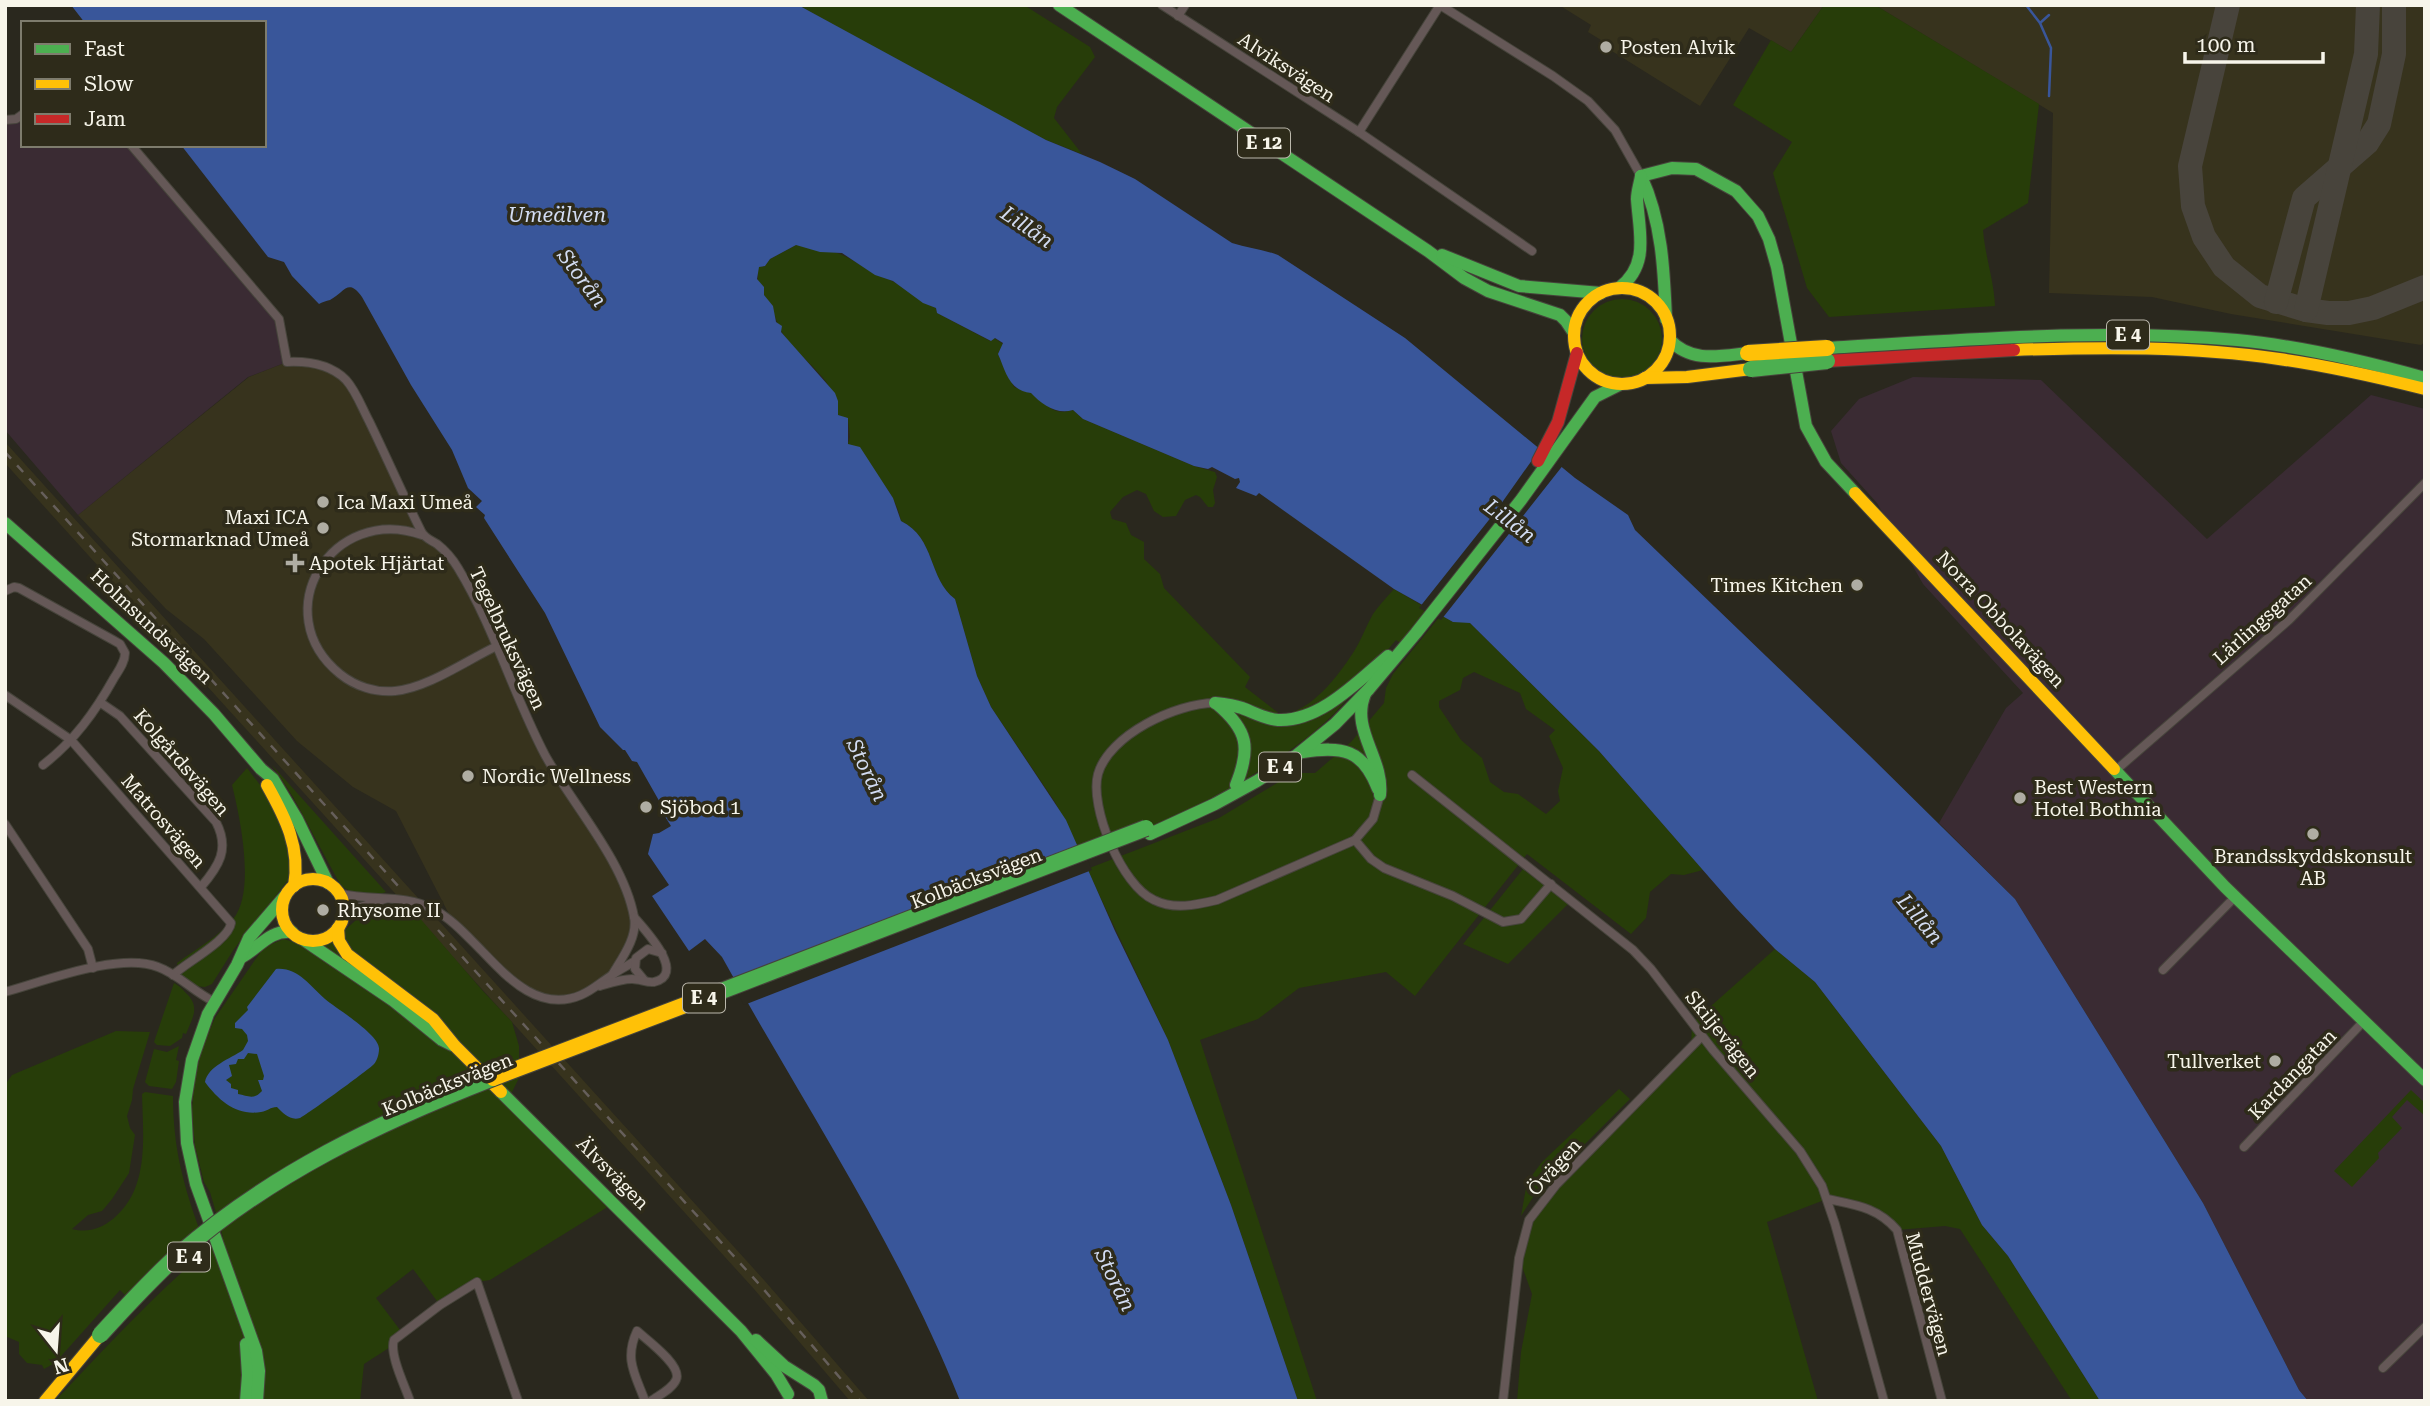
<svg xmlns="http://www.w3.org/2000/svg" width="2430" height="1406" font-family="'Roboto Serif',serif">
  <style>
    .built { fill: #37331d }
    .industrial { fill: #3a2b33 }
    .green { fill: #273d09; fill-rule: evenodd }
    .water { fill: #39569a; fill-rule: evenodd }
    .pier { fill: #2a281e }
    .lines { fill: none; stroke-linecap: round; stroke-linejoin: round }
    .stream { stroke: #39569a; stroke-width: 2.5 }
    .taxiway { stroke: #48443c; stroke-width: 24 }
    .street-casing { stroke: #46443b; stroke-width: 10 }
    .fast-casing { stroke: #46443b; stroke-width: 14 }
    .slow-casing { stroke: #46443b; stroke-width: 14 }
    .jam-casing { stroke: #46443b; stroke-width: 14 }
    .street { stroke: #655857; stroke-width: 8 }
    .fast { stroke: #4caf50; stroke-width: 12 }
    .slow { stroke: #ffc107; stroke-width: 12 }
    .jam { stroke: #c62828; stroke-width: 12 }
    .rail { stroke: #665f5b; stroke-width: 2.5; stroke-dasharray: 9 9; stroke-linecap: butt }
    .fast-bridge-casing { stroke: #46443b; stroke-width: 18; stroke-linecap: butt }
    .slow-bridge-casing { stroke: #46443b; stroke-width: 18; stroke-linecap: butt }
    .fast-bridge { stroke: #4caf50; stroke-width: 16 }
    .slow-bridge { stroke: #ffc107; stroke-width: 16 }
    .poi-dot { fill: #afada3; stroke: #2e2b1a; stroke-width: 2.5 }
    .labels { text-anchor: middle; stroke-width: 7; stroke-linejoin: round; paint-order: stroke }
    .shield { fill: #2e2b1a; stroke: #bbb8ac; stroke-width: 2 }
    .shield-label { font-size: 18px; font-weight: bold; fill: #f7f5ea }
    .poi-label { font-size: 19px; fill: #f7f5ea; stroke: #2e2b1a; text-anchor: start }
    .street-label { font-size: 19px; fill: #f7f5ea; stroke: #2e2b1a }
    .water-label { font-size: 21px; font-style: italic; fill: #d2dcf2; stroke: #2e2b1a }
  </style>
  <rect width="100%" height="100%" fill="#2a281e"/>
  <!-- built -->
  <g class="built">
    <path d="M1559 5H1824L1791 52 1749 28 1700 106 1599 43 1601 40 1588 32 1591 25Z"/>
    <path d="M1875 5H2425V342L2421 345 2231 314 2152 297 2049 293 2053 113Z"/>
    <path d="M287 362 313 363 344 378 418 523 459 569 533 730 622 882 634 931 612 975 571 998 528 993 453 922 396 811 353 787 297 741 204 639 166 609 78 515 249 377Z"/>
    <path d="M5 442 764 1280 869 1401H850L754 1289 50 513 5 463Z"/>
  </g>
  <!-- industrial -->
  <g class="industrial">
    <path d="M23 114V145H131L274 313 287 362 248 377 78 515 5 430V120Z"/>
    <path d="M1913 377 2041 380 2207 539 2371 395 2425 409V1401H2308L2299 1390 2203 1203 2015 899 1939 823 2006 708 2023 693 1923 584 1877 503 1841 463 1831 431 1859 399Z"/>
  </g>
  <!-- green -->
  <g class="green">
    <path d="M798 5H1024L1090 47 1095 57 1057 107 1054 118 1082 154 1046 140 974 103Z"/>
    <path d="M1824 5H1875L2039 104 2028 203 1983 230C1985 256 1994 280 1995 306L1829 317 1807 288 1773 173 1792 142 1733 105 1771 40 1791 52Z"/>
    <path d="M796 245C832 248 844 254 873 273 879 277 887 278 894 282 908 290 920 302 936 308L937 313 990 341 994 338 1003 344 998 354 1014 387C1019 389 1027 391 1031 393 1047 402 1051 417 1073 410L1083 419 1194 466 1215 472 1217 477 1213 490 1215 503 1213 507H1208L1200 497 1196 495 1185 500 1176 516 1163 517 1154 511 1146 494 1137 490 1123 497 1110 512 1112 519 1126 523 1131 535 1144 542V559L1160 574 1164 588 1250 677 1245 687 1281 715C1312 711 1337 677 1353 653 1361 641 1366 626 1373 614 1379 605 1387 597 1394 589L1433 612 1406 647 1396 640C1375 664 1356 691 1334 714 1264 781 1170 818 1084 859L1055 802 991 707 977 676 955 599C928 579 936 538 901 521 896 491 868 466 848 444L850 437 848 419 838 415C836 376 801 362 783 334 775 322 774 307 764 295V287L758 282V267L765 266 770 259Z"/>
    <circle cx="1622" cy="339" r="40"/>
    <path d="M1441 615 1453 622H1469L1599 751 1703 870 1684 875 1671 874 1650 892 1646 918 1631 934 1527 854 1415 996 1386 972 1299 988 1258 1019 1200 1040 1317 1401H1298L1231 1205 1168 1040 1087 869 1219 818 1287 777 1298 773H1315L1351 742 1384 703 1386 688 1393 674ZM1474 672 1520 693 1526 709 1555 730 1549 736 1563 768 1558 791 1560 801 1546 814 1518 794 1504 792 1490 782 1482 758 1461 740 1439 707V701L1460 690 1463 678Z"/>
    <path d="M272 765 386 892C371 898 354 894 341 886L293 797Z"/>
    <path d="M247 768 264 790 281 824 291 858 289 879 234 949 212 984 205 987 195 986 180 976 177 963C196 949 218 937 233 919 256 892 240 817 232 785Z"/>
    <path d="M1523 869 1568 904 1508 964 1463 944Z"/>
    <path d="M385 906H405L411 908 482 990 512 1022 519 1046V1078L508 1100 614 1203 490 1280 477 1282 440 1305 413 1269 376 1298 403 1334 392 1346 364 1364 360 1401H55C109 1344 162 1286 223 1237L210 1192 204 1182 195 1146 192 1111 194 1084 201 1050 215 1018 264 947 284 939 299 944 346 929 365 912Z"/>
    <path d="M1775 949 1815 982 1941 1146 1982 1225 2008 1256 2100 1401H2072L1960 1229 1945 1226 1897 1230 1885 1216 1827 1199 1767 1222 1818 1401H1517L1521 1352 1532 1294 1519 1258 1529 1220 1541 1203 1691 1048 1692 1023Z"/>
    <path d="M174 983C180 986 183 990 188 995 200 1008 192 1019 186 1034L183 1033 182 1038 170 1046 157 1045 154 1042Z"/>
    <path d="M116 1031 150 1032 133 1089 132 1100 127 1116 130 1128 135 1135 129 1173 112 1199 102 1211 88 1215 72 1229C88 1233 100 1229 113 1219 150 1189 143 1136 142 1094L145 1092 173 1096C173 1147 183 1184 200 1231L128 1298 120 1290 55 1363 44 1369 42 1365 27 1363 19 1354V1342L5 1336V1085L12 1075Z"/>
    <path d="M179 1046 176 1060 179 1061 176 1082 172 1089 149 1086 145 1082 154 1049 167 1052Z"/>
    <path d="M1619 1089 1630 1099 1535 1194 1521 1216 1527 1182 1542 1162Z"/>
    <path d="M2411 1090 2425 1103V1116L2407 1100 2392 1117 2402 1128 2378 1153 2379 1158 2352 1187 2334 1171Z"/>
  </g>
  <!-- water -->
  <g class="water">
    <path d="M71 5H798L1046 140 1100 162 1135 179 1232 243C1247 248 1262 249 1278 255L1405 338 1575 478 1628 515 1635 530 1869 755 2015 899 2203 1203 2299 1390 2308 1401H2100L2008 1256 1982 1225 1941 1146 1815 982 1775 949 1736 908 1599 751 1470 623 1453 622 1394 589 1259 493 1256 496 1236 488 1240 482 1239 478 1235 479 1212 467 1208 469 1194 466 1083 419 1073 410C1057 415 1042 405 1031 393 1009 391 1006 372 998 354L1003 343 995 338 991 341 937 313 936 308 923 303 893 281 875 275 842 253 820 252 796 245 770 259 765 266 759 267 757 279 764 287V295L773 306 776 322 782 326 781 332 835 393 838 401V415L848 418V444L860 447 893 498 901 521C936 538 928 579 955 599L977 676 991 707 1066 820 1115 931 1168 1040 1231 1205 1298 1401H960C898 1244 803 1104 722 957L705 939 689 951 652 896 669 885 648 854 653 834 659 833 671 826 664 815 666 813 637 762 632 761 625 750H623L600 727 545 613 484 518 485 515 476 507 482 501 468 488 452 450 411 385 362 297C348 277 344 293 330 300 326 301 322 302 319 304L292 276 284 262 268 257 181 145H264V23H85Z"/>
    <path d="M276 969C298 967 310 986 325 999 337 1009 380 1035 379 1049 379 1054 377 1061 374 1064 371 1068 305 1116 300 1118 290 1121 283 1113 277 1107 270 1107 268 1111 261 1112 237 1116 219 1101 205 1082 208 1066 230 1059 243 1050L248 1041 247 1035 242 1029 235 1028V1023L248 1010 247 1007ZM248 1053 257 1054 264 1076 263 1080H258L262 1091C254 1100 248 1096 238 1094V1090L231 1088V1084L226 1080 232 1076 229 1065 236 1064 238 1059H244Z"/>
  </g>
  <!-- pier -->
  <g class="pier">
    <path d="M1542 446 1564 464 1441 620 1419 608 1496 511Z"/>
    <path d="M1087 858 1092 870 744 1005 732 984Z"/>
  </g>
  <g class="lines">
    <!-- stream -->
    <g class="stream">
      <path d="M2026 5 2040 23 2049 15"/>
      <path d="M2040 23 2051 48 2049 96"/>
    </g>
    <!-- taxiway -->
    <g class="taxiway">
      <path d="M2228 5 2190 166 2193 206 2204 237 2224 267 2260 296 2306 310 2328 313H2349L2373 308 2425 287"/>
      <path d="M2276 302 2304 198 2367 143 2379 124 2394 54V5"/>
      <path d="M2306 310 2366 54 2368 5"/>
    </g>
    <defs>
      <g id="street">
        <path d="M1162 5 1359 132 1532 251"/>
        <path d="M1440 5 1553 76 1588 101 1615 130 1641 176"/>
        <path d="M1178 16 1185 5"/>
        <path d="M5 120 16 119 23 114"/>
        <path d="M1359 132 1440 5"/>
        <path d="M131 145 279 319 287 362C308 361 330 364 346 380 356 391 362 408 369 421 387 458 403 495 421 531 424 538 431 540 437 544 446 551 452 558 458 568 494 627 513 694 545 755 572 804 624 861 634 917 638 937 622 958 612 975"/>
        <path d="M422 535C332 503 265 613 340 674 355 686 375 693 395 691 428 688 467 660 497 646"/>
        <path d="M5 591 14 587 19 588 113 640 120 644 125 653C125 662 119 670 114 678 95 712 74 741 43 765"/>
        <path d="M5 695 71 740 231 923C229 940 187 962 173 975"/>
        <path d="M101 703 120 716 216 822C230 849 219 866 201 887"/>
        <path d="M1215 703C1176 703 1109 735 1098 774 1089 807 1122 886 1154 900 1174 910 1196 905 1217 900L1355 840"/>
        <path d="M2115 771 2289 620 2425 483"/>
        <path d="M1412 775 1633 950 1651 969 1713 1050 1800 1151 1822 1186 1835 1224 1884 1401"/>
        <path d="M1380 795 1373 819 1355 840 1371 859 1384 868 1453 896 1503 922 1521 919 1551 884"/>
        <path d="M5 824 88 949 93 968"/>
        <path d="M339 893C370 902 403 893 433 909 452 919 466 935 481 950 507 977 539 1013 581 995 593 990 601 982 612 975 619 970 627 966 635 961"/>
        <path d="M343 917 357 908 385 899"/>
        <path d="M2163 970 2235 897"/>
        <path d="M644 980 635 969 636 958 648 949 662 953"/>
        <path d="M600 986C610 983 622 979 632 979 640 979 647 983 654 982 688 974 643 928 634 917"/>
        <path d="M5 992C45 981 119 952 158 967 178 974 194 992 213 1001"/>
        <path d="M2244 1147 2363 1022"/>
        <path d="M1827 1199C1855 1205 1877 1207 1897 1230L1942 1401"/>
        <path d="M2383 1368 2425 1327"/>
        <path d="M410 1401C405 1386 389 1354 394 1340L440 1305 477 1282 518 1401"/>
        <path d="M645 1401C635 1374 624 1359 637 1331 647 1340 683 1366 676 1380 672 1389 659 1395 651 1401"/>
        <path d="M786 1401 787 1400"/>
        <path d="M1503 1401 1519 1258 1529 1220 1556 1185 1702 1036"/>
      </g>
      <g id="fast">
        <path d="M1059 5 1428 251 1464 278 1488 291 1560 315 1566 321 1574 333"/>
        <path d="M1641 176 1672 168 1696 169 1736 191 1758 216 1769 239 1777 267 1806 426 1826 462 1855 493"/>
        <path d="M1641 176C1662 221 1664 270 1666 319"/>
        <path d="M1442 255 1519 286 1601 293"/>
        <path d="M1619 288C1650 265 1639 232 1637 199 1637 191 1640 183 1641 176"/>
        <path d="M1670 340C1691 363 1720 356 1748 353"/>
        <path d="M1827 348C1963 340 2101 328 2237 340 2301 346 2364 361 2425 378"/>
        <path d="M5 523 164 663 214 714 261 769 273 779 297 819 328 883"/>
        <path d="M1365 694C1350 730 1384 758 1380 795"/>
        <path d="M1215 703C1224 704 1233 705 1242 708 1253 712 1265 719 1278 720 1320 722 1358 681 1388 656"/>
        <path d="M1217 704C1248 730 1251 748 1236 785"/>
        <path d="M1303 752C1342 746 1363 749 1378 789"/>
        <path d="M2114 769 2225 887 2425 1080"/>
        <path d="M1150 834 1215 804 1257 781 1297 755 1335 724 1369 689 1416 633 1521 500 1595 397 1621 384"/>
        <path d="M304 940 394 1001 442 1040 452 1045"/>
        <path d="M242 957C260 947 269 930 292 932"/>
        <path d="M501 1092 741 1331 776 1374 788 1394"/>
        <path d="M756 1340 784 1366 814 1385 819 1390 822 1401"/>
        <path d="M246 1344 248 1375 246 1401"/>
        <path d="M257 1401 259 1371 256 1351 196 1184 187 1143 185 1102 192 1060 208 1014 237 965 249 938 285 896"/>
      </g>
      <g id="slow">
        <circle cx="1622" cy="336" r="48"/>
        <path d="M2014 350C2102 347 2192 346 2279 359 2329 366 2377 377 2425 389"/>
        <path d="M1645 378 1687 377 1751 369"/>
        <path d="M1855 493 2114 769"/>
        <path d="M267 785C285 817 301 848 294 886"/>
        <circle cx="313" cy="910" r="31"/>
        <path d="M338 928 339 941 347 954 433 1019 455 1046 501 1092"/>
        <path d="M45 1401 100 1335"/>
      </g>
      <g id="jam">
        <path d="M1827 361 2014 350"/>
        <path d="M1538 461 1558 422 1577 353"/>
      </g>
    </defs>
    <!-- street casing -->
    <use href="#street" class="street-casing"/>
    <!-- fast casing -->
    <use href="#fast" class="fast-casing"/>
    <!-- slow casing -->
    <use href="#slow" class="slow-casing"/>
    <!-- jam casing -->
    <use href="#jam" class="jam-casing"/>
    <!-- street -->
    <use href="#street" class="street"/>
    <!-- fast -->
    <use href="#fast" class="fast"/>
    <!-- slow -->
    <use href="#slow" class="slow"/>
    <!-- jam -->
    <use href="#jam" class="jam"/>
    <!-- rail -->
    <g class="rail">
      <path d="M5 452 400 888"/>
      <path d="M438 930 759 1284 860 1401"/>
    </g>
    <defs>
      <g id="fast-bridge">
        <path d="M1751 369 1827 361"/>
        <path d="M706 997 1146 828"/>
        <path d="M100 1335C125 1308 150 1280 178 1255 270 1174 380 1122 493 1078"/>
      </g>
      <g id="slow-bridge">
        <path d="M1748 353 1827 348"/>
        <path d="M493 1078 706 997"/>
      </g>
    </defs>
    <!-- fast-bridge casing -->
    <use href="#fast-bridge" class="fast-bridge-casing"/>
    <!-- slow-bridge casing -->
    <use href="#slow-bridge" class="slow-bridge-casing"/>
    <!-- fast-bridge -->
    <use href="#fast-bridge" class="fast-bridge"/>
    <!-- slow-bridge -->
    <use href="#slow-bridge" class="slow-bridge"/>
  </g>
  <!-- markers -->
  <g class="poi-dot">
    <circle cx="1606" cy="47" r="7"/>
    <circle cx="323" cy="502" r="7"/>
    <circle cx="323" cy="528" r="7"/>
    <path d="M291.5 552.5h7v7h7v7h-7v7h-7v-7h-7v-7h7z"/>
    <circle cx="1857" cy="585" r="7"/>
    <circle cx="468" cy="776" r="7"/>
    <circle cx="2020" cy="798" r="7"/>
    <circle cx="646" cy="807" r="7"/>
    <circle cx="2313" cy="834" r="7"/>
    <circle cx="323" cy="910" r="7"/>
    <circle cx="2275" cy="1061" r="7"/>
  </g>
  <g class="labels">
    <!-- shield labels -->
    <g class="shield">
      <rect x="1238" y="128.5" width="52" height="29" rx="5"/>
      <rect x="2107" y="320.5" width="42" height="29" rx="5"/>
      <rect x="1259" y="752.5" width="42" height="29" rx="5"/>
      <rect x="683" y="983.5" width="42" height="29" rx="5"/>
      <rect x="168" y="1242.5" width="42" height="29" rx="5"/>
    </g>
    <g class="shield-label">
      <text x="1264" y="149">E 12</text>
      <text x="2128" y="341">E 4</text>
      <text x="1280" y="773">E 4</text>
      <text x="704" y="1004">E 4</text>
      <text x="189" y="1263">E 4</text>
    </g>
    <!-- poi labels -->
    <g class="poi-label">
      <text x="1620" y="54">Posten Alvik</text>
      <text x="337" y="509">Ica Maxi Umeå</text>
      <text x="309" y="524" text-anchor="end">Maxi ICA<tspan x="309" dy="22">Stormarknad Umeå</tspan></text>
      <text x="309" y="570">Apotek Hjärtat</text>
      <text x="1843" y="592" text-anchor="end">Times Kitchen</text>
      <text x="482" y="783">Nordic Wellness</text>
      <text x="2034" y="794">Best Western<tspan x="2034" dy="22">Hotel Bothnia</tspan></text>
      <text x="660" y="814">Sjöbod 1</text>
      <text x="2313" y="863" text-anchor="middle">Brandsskyddskonsult<tspan x="2313" dy="22">AB</tspan></text>
      <text x="337" y="917">Rhysome II</text>
      <text x="2261" y="1068" text-anchor="end">Tullverket</text>
    </g>
    <!-- street labels -->
    <g class="street-label">
      <text transform="translate(1287 67) rotate(33)" y="7">Alviksvägen</text>
      <text transform="translate(2001 619) rotate(47)" y="7">Norra Obbolavägen</text>
      <text transform="translate(2262 619) rotate(-42)" y="7">Lärlingsgatan</text>
      <text transform="translate(152 626) rotate(43)" y="7">Holmsundsvägen</text>
      <text transform="translate(508 638) rotate(65)" y="7">Tegelbruksvägen</text>
      <text transform="translate(182 762) rotate(49)" y="7">Kolgårdsvägen</text>
      <text transform="translate(164 821) rotate(49)" y="7">Matrosvägen</text>
      <text transform="translate(976 878) rotate(-21)" y="7">Kolbäcksvägen</text>
      <text transform="translate(1723 1034) rotate(51)" y="7">Skiljevägen</text>
      <text transform="translate(2292 1074) rotate(-46)" y="7">Kardangatan</text>
      <text transform="translate(447 1084) rotate(-22)" y="7">Kolbäcksvägen</text>
      <text transform="translate(1554 1167) rotate(-48)" y="7">Övägen</text>
      <text transform="translate(613 1173) rotate(45)" y="7">Älvsvägen</text>
      <text transform="translate(1929 1294) rotate(75)" y="7">Muddervägen</text>
    </g>
    <!-- water labels -->
    <g class="water-label">
      <text x="557" y="222">Umeälven</text>
      <text transform="translate(1027 227) rotate(34)" y="7">Lillån</text>
      <text transform="translate(582 278) rotate(53)" y="7">Storån</text>
      <text transform="translate(1510 521) rotate(37)" y="7">Lillån</text>
      <text transform="translate(867 770) rotate(64)" y="7">Storån</text>
      <text transform="translate(1920 919) rotate(50)" y="7">Lillån</text>
      <text transform="translate(1115 1280) rotate(64)" y="7">Storån</text>
    </g>
  </g>
  <!-- border -->
  <rect width="2430" height="1406" fill="none" stroke="#f7f5ea" stroke-width="14"/>
  <!-- legend -->
  <rect x="21" y="21" width="245" height="126" fill="#2e2b1a" stroke="#7e7c6d" stroke-width="2"/>
  <rect x="35" y="44" width="35" height="10" fill="#4caf50" stroke="#7e7c6d" stroke-width="2"/>
  <text x="84" y="56" font-size="21" fill="#f7f5ea">Fast</text>
  <rect x="35" y="79" width="35" height="10" fill="#ffc107" stroke="#7e7c6d" stroke-width="2"/>
  <text x="84" y="91" font-size="21" fill="#f7f5ea">Slow</text>
  <rect x="35" y="114" width="35" height="10" fill="#c62828" stroke="#7e7c6d" stroke-width="2"/>
  <text x="84" y="126" font-size="21" fill="#f7f5ea">Jam</text>
  <!-- north arrow -->
  <g transform="translate(56 1350) rotate(163)" stroke="#2e2b1a" stroke-width="5" paint-order="stroke">
  <path d="M0-5L12 26L0 18L-12 26Z" fill="#f7f5ea"/>
  <text y="-10" font-size="19" font-weight="bold" text-anchor="middle" fill="#f7f5ea">N</text>
  </g>
  <!-- scale -->
  <path d="M2185 52v10h138v-10" fill="none" stroke="#f7f5ea" stroke-width="3.5"/>
  <text x="2196" y="52" font-size="21" fill="#f7f5ea" stroke="#2e2b1a" stroke-width="5" paint-order="stroke">100 m</text>
</svg>
